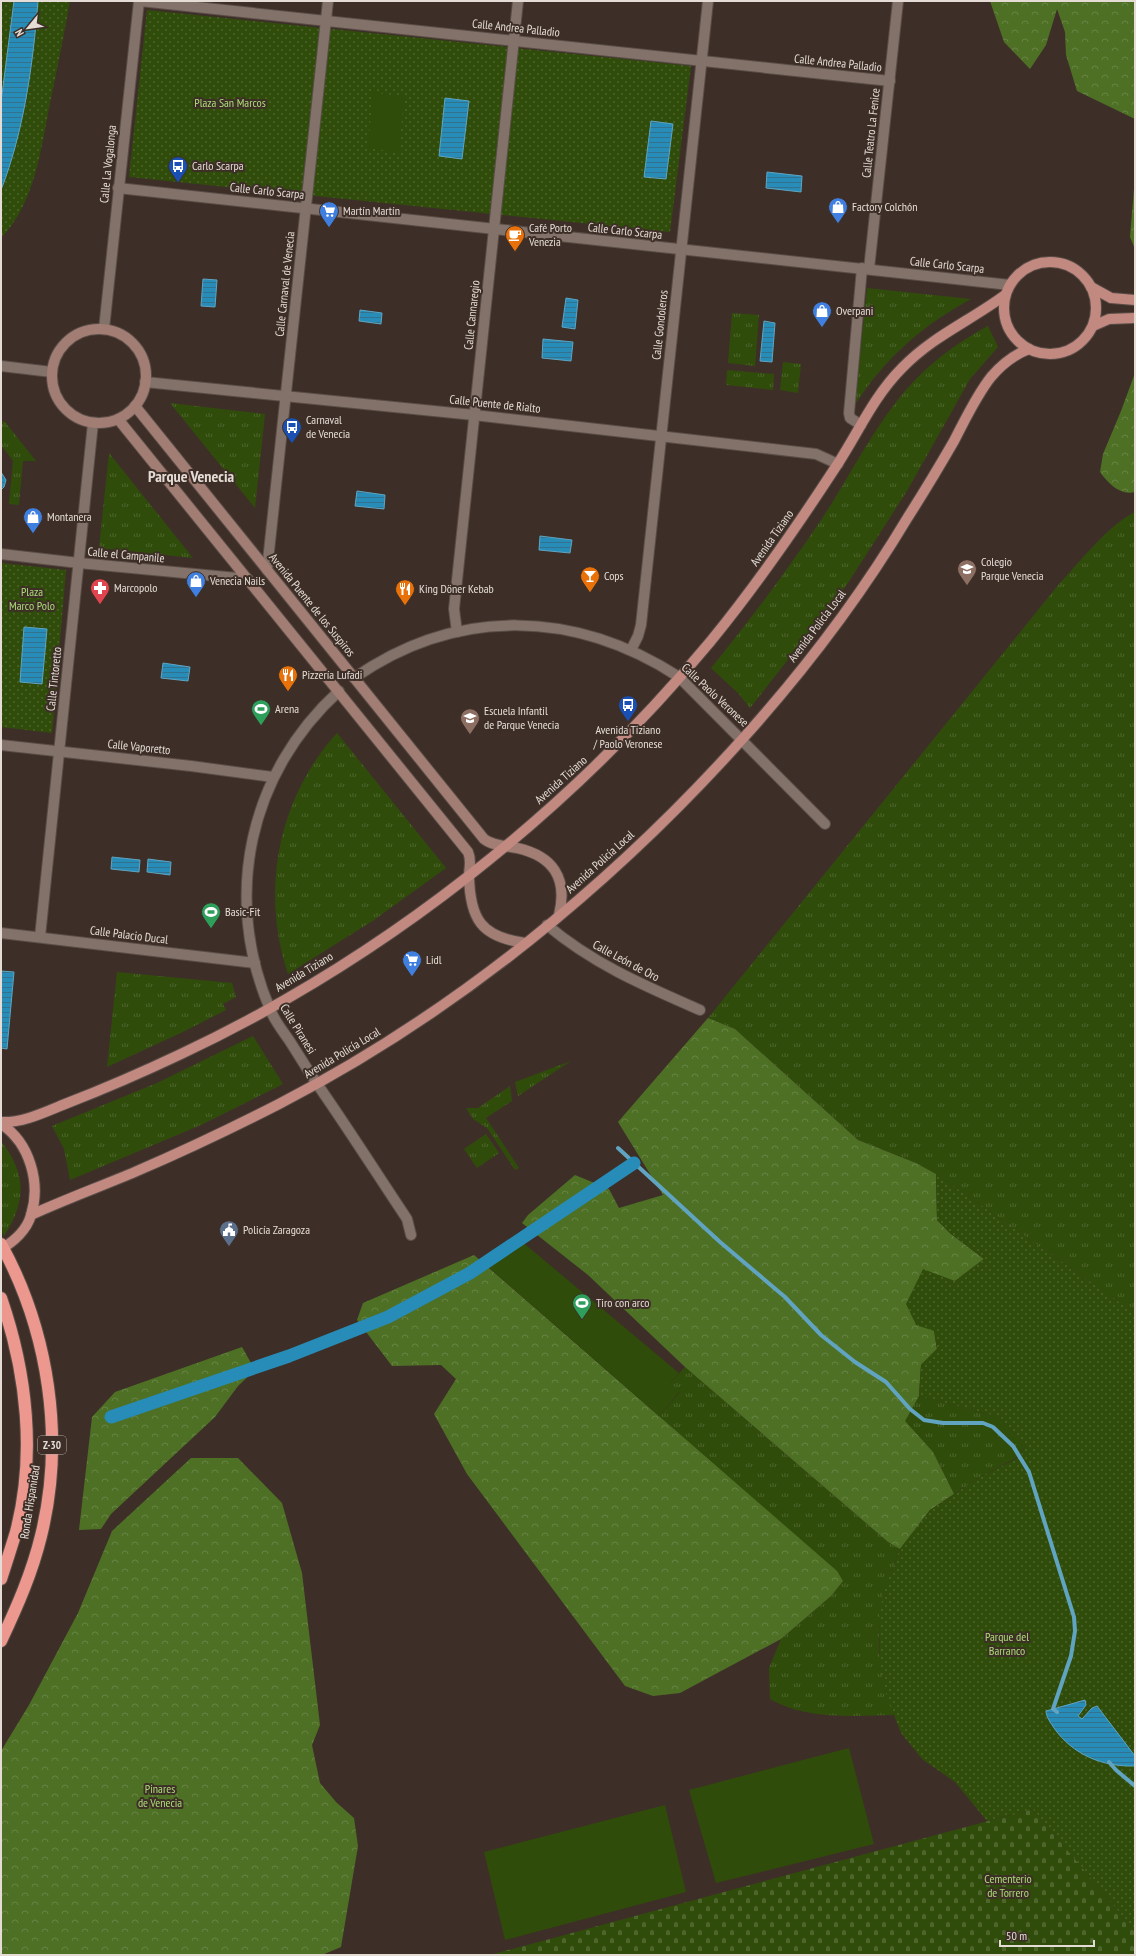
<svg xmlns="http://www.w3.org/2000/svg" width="1136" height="1956" font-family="'PT Sans Narrow',sans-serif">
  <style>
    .grass { fill: url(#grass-tufts) }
    .forest { fill: url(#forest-crowns) }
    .cemetery { fill: url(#cemetery-stones) }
    .park { fill: url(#park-dots) }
    .garden { fill: #304c0a }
    .water { fill: url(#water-rules); stroke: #60a4c1 }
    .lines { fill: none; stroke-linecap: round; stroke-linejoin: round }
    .stream { stroke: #60a4c1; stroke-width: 4 }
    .canal { stroke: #278cb8; stroke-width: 13 }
    .street-casing { stroke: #5a4d47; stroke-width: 12 }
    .secondary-casing { stroke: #5a4d47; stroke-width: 12 }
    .primary-casing { stroke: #5a4d47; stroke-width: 12 }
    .highway-casing { stroke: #5a4d47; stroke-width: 14 }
    .street { stroke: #837269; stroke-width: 10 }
    .secondary { stroke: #a27d74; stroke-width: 10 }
    .primary { stroke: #c28980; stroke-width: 10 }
    .highway { stroke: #ec988f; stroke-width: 12 }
    .labels { text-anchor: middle; stroke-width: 4; stroke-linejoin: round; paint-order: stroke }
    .shield { fill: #3d2f27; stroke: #b3a8a2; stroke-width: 1 }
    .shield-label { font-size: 11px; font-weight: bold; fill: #e5dcd6 }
    .street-label { font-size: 12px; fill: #e5dcd6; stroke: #3d2f27 }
    .park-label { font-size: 12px; fill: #acdd78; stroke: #3d2f27 }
    .poi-label { font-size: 12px; fill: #e5dcd6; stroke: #3d2f27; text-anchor: start }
    .district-label { font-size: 16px; font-weight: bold; fill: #e5dcd6; stroke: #3d2f27 }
  </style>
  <defs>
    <pattern id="grass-tufts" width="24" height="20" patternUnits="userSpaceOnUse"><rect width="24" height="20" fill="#304c0a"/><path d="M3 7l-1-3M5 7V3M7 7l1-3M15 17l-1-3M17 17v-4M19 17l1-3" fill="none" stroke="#4e652d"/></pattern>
    <pattern id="forest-crowns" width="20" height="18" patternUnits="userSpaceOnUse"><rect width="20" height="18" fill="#4e7025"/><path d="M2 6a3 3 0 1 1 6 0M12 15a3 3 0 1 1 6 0" fill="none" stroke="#678444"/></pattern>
    <pattern id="cemetery-stones" width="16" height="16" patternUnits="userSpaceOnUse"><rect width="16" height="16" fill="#304c0a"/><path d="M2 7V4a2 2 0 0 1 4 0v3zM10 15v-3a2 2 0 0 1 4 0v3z" fill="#4e652d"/></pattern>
    <pattern id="park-dots" width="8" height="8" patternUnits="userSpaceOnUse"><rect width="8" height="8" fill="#304c0a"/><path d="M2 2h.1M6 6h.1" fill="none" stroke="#4e652d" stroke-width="1.8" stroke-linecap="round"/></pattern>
    <pattern id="water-rules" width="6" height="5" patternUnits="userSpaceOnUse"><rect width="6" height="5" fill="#278cb8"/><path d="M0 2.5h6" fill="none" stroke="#32728e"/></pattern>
  </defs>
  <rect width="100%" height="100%" fill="#3d2f27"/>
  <!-- grass -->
  <g class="grass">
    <path d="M867 288 971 299C923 325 884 359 855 405Z"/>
    <path d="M732 313 759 315 755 366 728 363Z"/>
    <path d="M988 326 998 347 970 379 907 491 848 583 750 708 738 693 711 668C750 620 787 571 821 520 852 474 878 417 918 377 939 356 962 340 988 326Z"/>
    <path d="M783 362 801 364 798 393 780 390Z"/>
    <path d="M727 370 774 374 773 390 726 385Z"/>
    <path d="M170 403 265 414 255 508Z"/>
    <path d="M1 421 5 422 36 461H23L19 505 9 504 13 461 1 445Z"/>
    <path d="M109 453 193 558 99 548Z"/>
    <path d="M1135 512V1313L936 1174 916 1163 858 1140 735 1029 708 1018 1059 584C1081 561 1107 526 1135 512Z"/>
    <path d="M337 733 446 868 374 920 288 974C260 891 278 798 337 733Z"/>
    <path d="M117 972 232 983 236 997 223 1004 226 1010 185 1031 107 1067Z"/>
    <path d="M253 1036 283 1084 201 1125 70 1180 64 1149 52 1126 157 1083Z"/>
    <path d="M571 1061 518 1096 515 1082Z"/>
    <path d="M510 1086 512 1101 486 1118 519 1168 515 1170 487 1128 473 1119 466 1108H478Z"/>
    <path d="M486 1134 499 1153 477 1168 464 1149Z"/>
    <path d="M1 1141C27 1174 26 1202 4 1236L1 1231Z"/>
    <path d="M685 1367 888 1542 900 1549C875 1608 871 1654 894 1715 854 1716 806 1720 770 1699L769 1668 781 1639 831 1596 843 1581 659 1416 680 1392 670 1383Z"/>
    <path d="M919 1396 1000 1417 1026 1444 1020 1456 982 1476 954 1494 933 1452 904 1421Z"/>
  </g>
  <!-- forest -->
  <g class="forest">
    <path d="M990 1H1135V119L1077 91 1066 55 1065 32 1057 9 1046 45 1030 69 1004 42Z"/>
    <path d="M1135 177V249L1130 237Z"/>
    <path d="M1135 373V492C1120 496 1108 483 1100 472L1103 454 1121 411Z"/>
    <path d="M708 1018 735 1029 858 1140 916 1163 936 1174 937 1220 951 1234 984 1259 955 1281 934 1331 937 1349 921 1365 919 1396 905 1421 933 1452 954 1494 930 1510 900 1549 888 1542 685 1367 588 1275 522 1223 528 1215 575 1175 609 1189 619 1208 663 1195 618 1122Z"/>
    <path d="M474 1255 837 1571 843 1581 831 1596 781 1639 680 1693 653 1696 625 1686 467 1474 434 1414 456 1379 441 1365 392 1366 357 1320 363 1303Z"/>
    <path d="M242 1347 255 1370 238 1386 215 1417 111 1514 101 1529 79 1530 92 1417 115 1392Z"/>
    <path d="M191 1458H238L282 1503 302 1573 320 1725 312 1745 320 1783 336 1802 354 1818 358 1846 341 1947 322 1955H1V1751L29 1705 78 1613 112 1531Z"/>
  </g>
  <!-- cemetery -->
  <path class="cemetery" d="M1033 1809 1135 1931V1955H490Z"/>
  <!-- park -->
  <g class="park">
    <path d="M3 1H70C64 35 57 69 50 103 41 149 35 203 1 238V14Z"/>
    <path d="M147 10 691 66 670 232 129 177Z"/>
    <path d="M1 563 66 570 52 733 1 727Z"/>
    <path d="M936 1174 1135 1313V1931L1033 1809 987 1821 955 1782 922 1759 901 1733 888 1700 880 1670 879 1621 883 1593 900 1549 930 1510 982 1476 1020 1457 1026 1444 1000 1417 919 1396 921 1365 937 1349 934 1331 916 1325 906 1304 923 1269 955 1281 984 1259 951 1234 937 1220Z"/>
  </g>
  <!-- garden -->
  <g class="garden">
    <path d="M373 93 404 96 399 152 368 148Z"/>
    <path d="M514 1235 679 1373 670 1383 680 1391 659 1416 487 1266Z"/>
    <path d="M849 1748 874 1844 716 1883 689 1790Z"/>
    <path d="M665 1805 686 1892 505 1940 484 1852Z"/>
  </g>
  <!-- water -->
  <g class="water">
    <path d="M14 1H38C33 64 24 131 1 190V102Z"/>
    <path d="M445 98 469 101 462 159 439 156Z"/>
    <path d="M651 121 673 124 666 179 644 177Z"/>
    <path d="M767 172 802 176 801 192 766 188Z"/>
    <path d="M203 279 217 280 215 307 201 306Z"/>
    <path d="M566 298 578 300 575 329 562 327Z"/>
    <path d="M360 310 382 313 381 324 359 321Z"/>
    <path d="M764 321 775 323 772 362 760 361Z"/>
    <path d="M543 339 573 342 571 361 542 358Z"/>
    <path d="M1 472 6 480 4 487 1 490Z"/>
    <path d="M357 491 385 495 384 509 355 506Z"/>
    <path d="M540 536 572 540 570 553 539 550Z"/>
    <path d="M24 627 47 629 42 684 20 682Z"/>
    <path d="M163 663 190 667 188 681 161 678Z"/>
    <path d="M112 857 140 860 139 872 111 869Z"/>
    <path d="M148 859 171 862 170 875 147 872Z"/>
    <path d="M1 971 14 972 7 1049 1 1048Z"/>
    <path d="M1085 1700 1086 1705 1078 1716 1082 1719 1092 1708 1097 1706 1135 1756V1766C1103 1767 1073 1755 1054 1728 1051 1723 1046 1717 1046 1711Z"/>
  </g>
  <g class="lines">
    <!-- stream -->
    <g class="stream">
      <path d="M618 1148 720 1242 785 1297 821 1335 855 1362 886 1382 910 1409 924 1420 943 1423H983L993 1427 1013 1446 1029 1472 1074 1617 1075 1631 1071 1656 1053 1709 1057 1712"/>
      <path d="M1109 1762 1116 1770 1135 1786"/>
    </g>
    <!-- canal -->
    <path class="canal" d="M111 1417 289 1356 388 1317 470 1273 634 1163"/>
    <defs>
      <g id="street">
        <path d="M140 1 890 81"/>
        <path d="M118 188 1010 285"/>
        <path d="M869 269 898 1"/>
        <path d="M104 329 139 1"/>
        <path d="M1 366 52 372"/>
        <path d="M145 382 474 415 816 454 838 464"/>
        <path d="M861 425 850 418 849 413 862 268"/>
        <path d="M1 554 79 563 248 579"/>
        <path d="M267 570 328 1"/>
        <path d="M457 632 454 609 518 1"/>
        <path d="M631 650 638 636 641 625 708 1"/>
        <path d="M354 678C457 606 576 610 679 677L825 824"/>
        <path d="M339 691C249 773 222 897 270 1009 274 1020 282 1030 289 1040 300 1057 310 1074 322 1091 351 1133 379 1177 407 1219L411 1235"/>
        <path d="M1 745 191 766 273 777"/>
        <path d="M547 925C593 964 645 986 700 1010"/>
        <path d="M1 933 255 963"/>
        <path d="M40 937 93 423"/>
      </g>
      <g id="secondary">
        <circle cx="99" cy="376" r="47"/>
        <path d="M135 406 484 839C493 846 506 846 517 848 553 856 568 878 559 915"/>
        <path d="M118 419 468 852C472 861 469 867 469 876 470 919 481 937 525 943"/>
      </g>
      <g id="primary">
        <circle cx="1050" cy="308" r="46"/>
        <path d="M1091 287 1111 298 1135 300"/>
        <path d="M1093 326 1109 319 1135 318"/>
        <path d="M1 1122C23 1123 45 1112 65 1104 104 1089 143 1072 181 1054 383 959 568 813 710 642 755 587 796 528 835 468 857 435 873 397 902 368 933 336 970 321 1005 295"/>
        <path d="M1 1124C30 1143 41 1183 31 1215 27 1230 13 1242 1 1249"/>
        <path d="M31 1215C66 1199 102 1186 137 1171 186 1150 232 1128 279 1104 455 1013 614 883 746 735 806 668 862 594 908 517 924 492 939 467 954 441 965 420 976 396 991 377 1002 364 1013 355 1029 349"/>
      </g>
      <g id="highway">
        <path d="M1 1244C49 1332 65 1439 41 1536 32 1573 17 1607 1 1641"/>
        <path d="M1 1298C27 1373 36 1456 16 1532 11 1548 6 1564 1 1579"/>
      </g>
    </defs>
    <!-- street casing -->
    <use href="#street" class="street-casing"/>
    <!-- secondary casing -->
    <use href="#secondary" class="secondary-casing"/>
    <!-- primary casing -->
    <use href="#primary" class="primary-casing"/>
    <!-- highway casing -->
    <use href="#highway" class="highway-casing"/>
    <!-- street -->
    <use href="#street" class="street"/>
    <!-- secondary -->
    <use href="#secondary" class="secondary"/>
    <!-- primary -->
    <use href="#primary" class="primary"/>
    <!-- highway -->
    <use href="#highway" class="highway"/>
  </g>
  <!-- icons -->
  <defs>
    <symbol id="bus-pin" viewBox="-11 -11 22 30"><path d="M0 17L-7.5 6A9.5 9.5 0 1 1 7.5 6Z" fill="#1a4fb4" stroke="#3d2f27"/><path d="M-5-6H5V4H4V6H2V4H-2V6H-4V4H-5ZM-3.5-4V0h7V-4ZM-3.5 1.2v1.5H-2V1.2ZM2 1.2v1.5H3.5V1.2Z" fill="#fff"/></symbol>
    <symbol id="shop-pin" viewBox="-11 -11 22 30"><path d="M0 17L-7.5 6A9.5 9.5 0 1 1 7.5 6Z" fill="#3f7fe0" stroke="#3d2f27"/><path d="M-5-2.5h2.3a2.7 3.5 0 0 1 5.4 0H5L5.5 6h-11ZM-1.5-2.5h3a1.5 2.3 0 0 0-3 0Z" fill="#fff"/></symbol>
    <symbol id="supermarket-pin" viewBox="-11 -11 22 30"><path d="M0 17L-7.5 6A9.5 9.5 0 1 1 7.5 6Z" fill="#3f7fe0" stroke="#3d2f27"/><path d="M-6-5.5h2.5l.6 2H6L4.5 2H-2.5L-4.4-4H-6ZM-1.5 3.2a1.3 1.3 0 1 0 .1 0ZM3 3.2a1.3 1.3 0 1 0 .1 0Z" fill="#fff"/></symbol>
    <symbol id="cafe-pin" viewBox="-11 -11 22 30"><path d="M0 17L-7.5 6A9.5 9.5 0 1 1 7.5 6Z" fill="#e8710a" stroke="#3d2f27"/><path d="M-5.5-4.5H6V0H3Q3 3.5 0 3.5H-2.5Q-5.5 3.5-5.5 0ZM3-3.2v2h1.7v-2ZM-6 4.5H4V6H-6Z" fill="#fff"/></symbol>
    <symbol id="school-pin" viewBox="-11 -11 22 30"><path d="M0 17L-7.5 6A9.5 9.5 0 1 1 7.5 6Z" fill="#8d6e63" stroke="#3d2f27"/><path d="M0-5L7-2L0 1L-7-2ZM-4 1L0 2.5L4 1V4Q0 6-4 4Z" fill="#fff"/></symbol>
    <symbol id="bar-pin" viewBox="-11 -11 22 30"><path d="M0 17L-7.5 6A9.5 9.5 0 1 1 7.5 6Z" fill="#e8710a" stroke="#3d2f27"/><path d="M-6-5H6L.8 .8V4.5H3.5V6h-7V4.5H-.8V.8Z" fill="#fff"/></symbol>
    <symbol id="pharmacy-pin" viewBox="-11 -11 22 30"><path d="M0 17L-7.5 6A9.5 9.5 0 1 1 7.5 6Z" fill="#e0444e" stroke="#3d2f27"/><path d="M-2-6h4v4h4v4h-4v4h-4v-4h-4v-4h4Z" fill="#fff"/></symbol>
    <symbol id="restaurant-pin" viewBox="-11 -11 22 30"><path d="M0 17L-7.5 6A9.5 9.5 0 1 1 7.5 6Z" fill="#e8710a" stroke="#3d2f27"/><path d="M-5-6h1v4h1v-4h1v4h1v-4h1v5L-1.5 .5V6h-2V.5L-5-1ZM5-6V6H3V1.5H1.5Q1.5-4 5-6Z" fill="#fff"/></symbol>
    <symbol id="stadium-pin" viewBox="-11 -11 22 30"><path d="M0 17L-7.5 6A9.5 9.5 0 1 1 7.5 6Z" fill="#2e9e5b" stroke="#3d2f27"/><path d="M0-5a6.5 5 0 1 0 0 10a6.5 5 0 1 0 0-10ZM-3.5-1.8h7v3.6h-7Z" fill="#fff"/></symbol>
    <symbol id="civic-pin" viewBox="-11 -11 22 30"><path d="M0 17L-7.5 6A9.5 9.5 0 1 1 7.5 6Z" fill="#5c6f8a" stroke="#3d2f27"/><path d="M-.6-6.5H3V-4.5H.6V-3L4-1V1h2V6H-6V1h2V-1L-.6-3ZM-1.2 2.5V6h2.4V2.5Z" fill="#fff"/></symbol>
  </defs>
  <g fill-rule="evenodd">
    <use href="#bus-pin" x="167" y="155" width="22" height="30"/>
    <use href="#shop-pin" x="827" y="196" width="22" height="30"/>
    <use href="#supermarket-pin" x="318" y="200" width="22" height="30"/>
    <use href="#cafe-pin" x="504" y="224" width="22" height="30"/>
    <use href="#shop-pin" x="811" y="300" width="22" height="30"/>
    <use href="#bus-pin" x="281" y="416" width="22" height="30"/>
    <use href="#shop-pin" x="22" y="506" width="22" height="30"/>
    <use href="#school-pin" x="956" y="558" width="22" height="30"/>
    <use href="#bar-pin" x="579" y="565" width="22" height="30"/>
    <use href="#shop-pin" x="185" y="570" width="22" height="30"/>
    <use href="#pharmacy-pin" x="89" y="577" width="22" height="30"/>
    <use href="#restaurant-pin" x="394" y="578" width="22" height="30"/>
    <use href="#restaurant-pin" x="277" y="664" width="22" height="30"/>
    <use href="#bus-pin" x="617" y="694" width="22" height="30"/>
    <use href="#stadium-pin" x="250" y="698" width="22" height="30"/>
    <use href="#school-pin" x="459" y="707" width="22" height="30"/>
    <use href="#stadium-pin" x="200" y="901" width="22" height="30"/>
    <use href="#supermarket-pin" x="401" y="949" width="22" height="30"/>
    <use href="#civic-pin" x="218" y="1219" width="22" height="30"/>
    <use href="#stadium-pin" x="571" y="1292" width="22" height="30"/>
  </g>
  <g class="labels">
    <!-- shield labels -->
    <rect class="shield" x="38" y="1436" width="28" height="18" rx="3"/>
    <g class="shield-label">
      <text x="52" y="1449">Z-30</text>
    </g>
    <!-- street labels -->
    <g class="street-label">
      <text transform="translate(516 28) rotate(6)" y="4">Calle Andrea Palladio</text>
      <text transform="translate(838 63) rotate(6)" y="4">Calle Andrea Palladio</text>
      <text transform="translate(871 133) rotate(-84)" y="4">Calle Teatro La Fenice</text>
      <text transform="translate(108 164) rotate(-84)" y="4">Calle La Vogalonga</text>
      <text transform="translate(267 191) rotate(6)" y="4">Calle Carlo Scarpa</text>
      <text transform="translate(625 231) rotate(6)" y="4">Calle Carlo Scarpa</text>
      <text transform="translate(947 265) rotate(6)" y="4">Calle Carlo Scarpa</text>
      <text transform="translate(285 284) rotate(-84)" y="4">Calle Carnaval de Venecia</text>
      <text transform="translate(472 315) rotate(-84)" y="4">Calle Cannaregio</text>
      <text transform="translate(660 325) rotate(-84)" y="4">Calle Gondoleros</text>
      <text transform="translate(495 404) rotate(6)" y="4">Calle Puente de Rialto</text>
      <text transform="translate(772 538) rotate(-55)" y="4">Avenida Tiziano</text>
      <text transform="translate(126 555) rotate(5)" y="4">Calle el Campanile</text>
      <text transform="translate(312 605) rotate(51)" y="4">Avenida Puente de los Suspiros</text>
      <text transform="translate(817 626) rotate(-53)" y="4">Avenida Policía Local</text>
      <text transform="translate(54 679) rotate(-84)" y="4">Calle Tintoretto</text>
      <text transform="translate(715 695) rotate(43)" y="4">Calle Paolo Veronese</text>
      <text transform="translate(139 747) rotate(6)" y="4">Calle Vaporetto</text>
      <text transform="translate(561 780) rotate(-42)" y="4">Avenida Tiziano</text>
      <text transform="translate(600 862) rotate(-42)" y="4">Avenida Policía Local</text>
      <text transform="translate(129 935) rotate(7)" y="4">Calle Palacio Ducal</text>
      <text transform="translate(626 961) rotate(28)" y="4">Calle León de Oro</text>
      <text transform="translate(304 972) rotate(-31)" y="4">Avenida Tiziano</text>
      <text transform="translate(298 1029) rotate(58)" y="4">Calle Piranesi</text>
      <text transform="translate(342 1053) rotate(-31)" y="4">Avenida Policía Local</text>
      <text transform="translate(30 1502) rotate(-81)" y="4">Ronda Hispanidad</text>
    </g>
    <!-- park labels -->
    <g class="park-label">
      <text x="230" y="107">Plaza San Marcos</text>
      <text x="32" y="596">Plaza<tspan x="32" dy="14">Marco Polo</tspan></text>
      <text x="1007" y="1641">Parque del<tspan x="1007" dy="14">Barranco</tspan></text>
      <text x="160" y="1793">Pinares<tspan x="160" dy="14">de Venecia</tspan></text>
      <text x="1008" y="1883">Cementerio<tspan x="1008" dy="14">de Torrero</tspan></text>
    </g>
    <!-- poi labels -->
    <g class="poi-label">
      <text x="192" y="170">Carlo Scarpa</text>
      <text x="852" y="211">Factory Colchón</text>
      <text x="343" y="215">Martín Martín</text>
      <text x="529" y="232">Café Porto<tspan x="529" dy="14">Venezia</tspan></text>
      <text x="836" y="315">Overpani</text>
      <text x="306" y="424">Carnaval<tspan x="306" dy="14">de Venecia</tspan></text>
      <text x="47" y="521">Montanera</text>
      <text x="981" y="566">Colegio<tspan x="981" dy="14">Parque Venecia</tspan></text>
      <text x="604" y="580">Cops</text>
      <text x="210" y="585">Venecia Nails</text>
      <text x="114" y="592">Marcopolo</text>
      <text x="419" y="593">King Döner Kebab</text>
      <text x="302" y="679">Pizzería Lufadi</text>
      <text x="275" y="713">Arena</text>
      <text x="484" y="715">Escuela Infantil<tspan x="484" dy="14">de Parque Venecia</tspan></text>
      <text x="628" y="734" text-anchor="middle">Avenida Tiziano<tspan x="628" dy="14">/ Paolo Veronese</tspan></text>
      <text x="225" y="916">Basic-Fit</text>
      <text x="426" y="964">Lidl</text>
      <text x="243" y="1234">Policía Zaragoza</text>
      <text x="596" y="1307">Tiro con arco</text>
    </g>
    <!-- district labels -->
    <g class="district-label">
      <text x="191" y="482">Parque Venecia</text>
    </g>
  </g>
  <!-- border -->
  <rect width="1136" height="1956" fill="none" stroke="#e5dcd6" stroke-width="4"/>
  <!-- north arrow -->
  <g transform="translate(28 28) rotate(241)" stroke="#3d2f27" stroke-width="3" paint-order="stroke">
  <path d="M0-3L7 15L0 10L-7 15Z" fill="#e5dcd6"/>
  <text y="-6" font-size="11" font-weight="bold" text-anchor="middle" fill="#e5dcd6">N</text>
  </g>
  <!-- scale -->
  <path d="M1000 1940v6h94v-6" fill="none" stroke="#e5dcd6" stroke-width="2"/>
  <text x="1006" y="1940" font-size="12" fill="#e5dcd6" stroke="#3d2f27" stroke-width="3" paint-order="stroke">50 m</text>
</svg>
